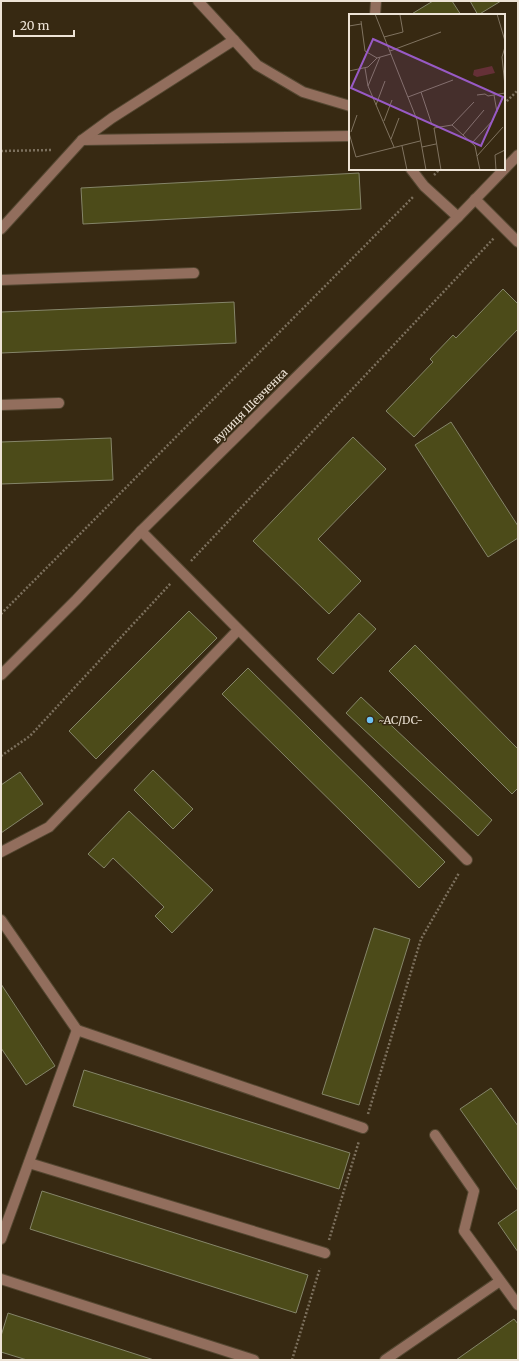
<svg xmlns="http://www.w3.org/2000/svg" width="519" height="1361" font-family="Merriweather,serif">
  <style>
    .building { fill: #4c4b19; stroke: #858569 }
    .lines { fill: none; stroke-linecap: round; stroke-linejoin: round }
    .minor-casing { stroke: #544731; stroke-width: 12 }
    .path { stroke: #7c705d; stroke-width: 2.5; stroke-dasharray: 2 2; stroke-linecap: butt }
    .minor { stroke: #926e5d; stroke-width: 10 }
    .poi-dot { fill: #6dc2f3; stroke: #372912; stroke-width: 1.5 }
    .labels { text-anchor: middle; stroke-width: 3; stroke-linejoin: round; paint-order: stroke }
    .street-label { font-size: 11px; fill: #ede3d6; stroke: #372912 }
    .poi-label { font-size: 11px; fill: #ede3d6; stroke: #372912; text-anchor: start }
    .inset-road { fill: none; stroke: #807360; stroke-width: 1 }
    .view { fill: #985ac5; fill-opacity: 0.15; stroke: #985ac5; stroke-width: 2 }
    .inset-edge { fill: none; stroke: #ede3d6; stroke-width: 2 }
  </style>
  <rect width="100%" height="100%" fill="#372912"/>
  <!-- building -->
  <g class="building">
    <path d="M433 1H452L461 15H410Z"/>
    <path d="M470 1H501L478 15Z"/>
    <path d="M359 173 361 209 83 224 81 188Z"/>
    <path d="M503 289 518 304V329L414 437 386 411 433 362 430 359 453 335 456 338Z"/>
    <path d="M234 302 236 343 1 353V312Z"/>
    <path d="M451 422 518 526V538L488 557 415 445Z"/>
    <path d="M353 437 386 469 318 539 361 581 329 614 253 541Z"/>
    <path d="M111 438 113 480 1 484V442Z"/>
    <path d="M189 611 217 638 96 759 69 731Z"/>
    <path d="M359 613 376 629 333 674 317 659Z"/>
    <path d="M415 645 518 749V788L512 794 389 671Z"/>
    <path d="M248 668 445 862 419 888 222 694Z"/>
    <path d="M361 697 492 820 478 836 346 713Z"/>
    <path d="M153 770 193 809 173 829 134 790Z"/>
    <path d="M20 772 43 804 1 833V785Z"/>
    <path d="M129 811 213 890 172 933 155 916 164 907 113 858 104 868 88 854Z"/>
    <path d="M374 928 410 939 359 1105 322 1094Z"/>
    <path d="M1 984 55 1066 26 1085 1 1048Z"/>
    <path d="M84 1070 350 1153 339 1189 73 1106Z"/>
    <path d="M491 1088 518 1126V1191L460 1109Z"/>
    <path d="M42 1191 308 1275 296 1313 30 1229Z"/>
    <path d="M518 1209V1252L498 1223Z"/>
    <path d="M8 1313 154 1360H27L1 1352V1336Z"/>
    <path d="M514 1319 518 1324V1360H456Z"/>
  </g>
  <g class="lines">
    <defs>
      <g id="minor">
        <path d="M198 1 257 65 303 92 350 106"/>
        <path d="M375 15 376 1"/>
        <path d="M82 140 350 136"/>
        <path d="M411 169 424 186 458 217"/>
        <path d="M475 199 518 242"/>
        <path d="M1 229 82 140 112 118 234 40"/>
        <path d="M1 280 194 273"/>
        <path d="M1 405 59 403"/>
        <path d="M141 531 467 860"/>
        <path d="M1 675 76 600 141 531 458 217 518 155"/>
        <path d="M1 852 49 827 238 630"/>
        <path d="M1 920 77 1030"/>
        <path d="M435 1135 474 1191 464 1231 518 1305"/>
        <path d="M29 1163 325 1253"/>
        <path d="M1 1239 77 1030 363 1128"/>
        <path d="M1 1279 254 1360"/>
        <path d="M385 1360 500 1281"/>
      </g>
    </defs>
    <!-- minor casing -->
    <use href="#minor" class="minor-casing"/>
    <!-- path -->
    <g class="path">
      <path d="M504 104 518 90"/>
      <path d="M1 151 52 150"/>
      <path d="M434 175 440 169"/>
      <path d="M191 561 494 238"/>
      <path d="M1 614 414 196"/>
      <path d="M1 756 30 736 171 583"/>
      <path d="M368 1114 421 939 459 873"/>
      <path d="M329 1240 359 1141"/>
      <path d="M292 1360 320 1268"/>
    </g>
    <!-- minor -->
    <use href="#minor" class="minor"/>
  </g>
  <!-- markers -->
  <circle class="poi-dot" cx="370" cy="720" r="4"/>
  <g class="labels">
    <!-- street labels -->
    <g class="street-label">
      <text transform="translate(250 406) rotate(-45)" y="4">вулиця Шевченка</text>
    </g>
    <!-- poi labels -->
    <g class="poi-label">
      <text x="378" y="724">~AC/DC-</text>
    </g>
  </g>
  <!-- overview -->
  <g transform="translate(349 14)">
    <rect width="156" height="156" fill="#372912"/>
    <path d="M143 52 146 59 128 63 124 61 125 56Z" fill="#653037"/>
    <path class="inset-road" d="M26 0 68 106 77 156M148 0 156 27M12 7 16 37 28 44M0 12 12 10M35 23 54 18 51 1M156 33 153 43 156 72M41 37 92 18M16 54 19 72 45 133M0 57 19 53 28 44 42 40M19 72 31 43M72 78 83 111M128 81 136 80 139 82 156 79M145 81 148 98M59 83 104 66M125 88 103 111 126 132 128 142M27 91 36 67M35 107 43 86M2 118 8 101M0 119 7 143 71 127M114 121 135 96M42 125 50 104M123 129 145 105M53 132 58 156M73 133 87 130M92 156 85 114 103 111M131 156 128 142 154 113M147 156 146 141 156 136"/>
    <path class="view" d="M24 25 154 83 132 132 2 74Z"/>
    <rect width="156" height="156" class="inset-edge"/>
  </g>
  <!-- border -->
  <rect width="519" height="1361" fill="none" stroke="#ede3d6" stroke-width="4"/>
  <!-- scale -->
  <path d="M14 30v6h60v-6" fill="none" stroke="#ede3d6" stroke-width="2"/>
  <text x="20" y="30" font-size="12" fill="#ede3d6" stroke="#372912" stroke-width="3" paint-order="stroke">20 m</text>
</svg>
